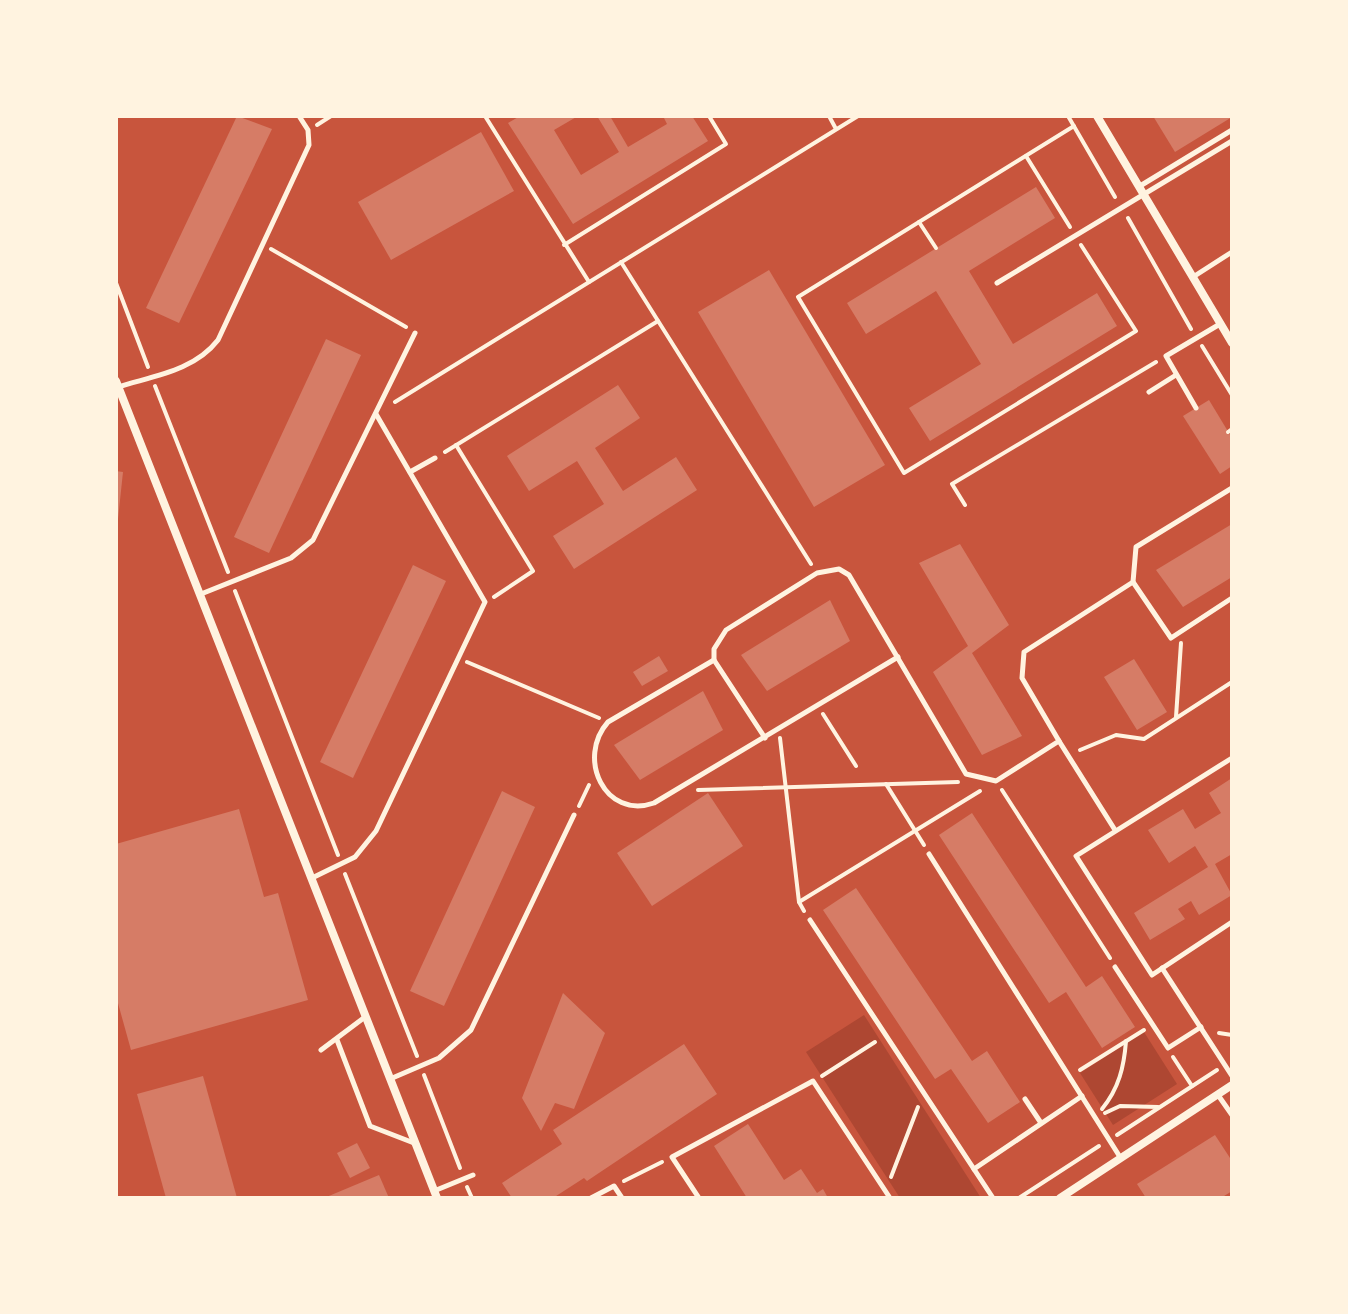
<svg xmlns="http://www.w3.org/2000/svg" width="1348" height="1314" font-family="'Source Sans 3',sans-serif">
  <style>
    .green { fill: #ae4732 }
    .building { fill: #d67c66 }
    .lines { fill: none; stroke-linecap: round; stroke-linejoin: round }
    .path { stroke: #fff3e0; stroke-width: 4 }
    .service { stroke: #fff3e0; stroke-width: 5 }
    .minor { stroke: #fff3e0; stroke-width: 8 }
  </style>
  <rect width="100%" height="100%" fill="#c8553d"/>
  <!-- green -->
  <g class="green">
    <path d="M864 1015 981 1198H900L806 1052Z"/>
    <path d="M1144 1032 1177 1084 1113 1125 1080 1073Z"/>
  </g>
  <!-- building -->
  <g class="building">
    <path d="M237 116 272 129 179 323 146 308Z"/>
    <path d="M520 116H578L554 130 581 175 619 152 597 116H610L628 147 667 124 663 116H692L708 141 573 224 508 123Z"/>
    <path d="M1153 116H1232V117L1175 152Z"/>
    <path d="M481 132 514 191 391 260 358 202Z"/>
    <path d="M1036 187 1055 218 969 271 1013 344 1097 293 1117 326 930 441 909 408 981 364 936 291 866 334 847 303Z"/>
    <path d="M769 270 885 465 814 507 698 312Z"/>
    <path d="M326 339 361 355 269 553 234 537Z"/>
    <path d="M618 385 640 418 595 448 623 491 676 457 697 490 574 569 553 536 604 504 577 461 529 491 507 456Z"/>
    <path d="M1209 400 1232 438V466L1220 474 1183 416Z"/>
    <path d="M116 471 123 472 118 519H116Z"/>
    <path d="M1232 524V577L1183 607 1156 570Z"/>
    <path d="M960 544 1009 625 972 653 1022 736 982 755 933 672 968 646 919 563Z"/>
    <path d="M413 565 446 581 353 778 320 762Z"/>
    <path d="M830 600 850 641 767 691 741 655Z"/>
    <path d="M659 656 668 671 642 686 633 672Z"/>
    <path d="M1134 659 1167 712 1137 730 1104 677Z"/>
    <path d="M703 691 723 730 640 780 614 745Z"/>
    <path d="M1232 778V854L1215 864 1232 895 1199 915 1191 901 1178 909 1185 919 1150 940 1134 913 1208 867 1195 846 1169 863 1148 830 1183 809 1195 829 1221 813 1209 793Z"/>
    <path d="M502 791 535 807 444 1006 410 991Z"/>
    <path d="M708 793 743 846 652 906 617 853Z"/>
    <path d="M239 809 264 897 278 893 308 1000 131 1050 116 996V844Z"/>
    <path d="M972 813 1086 987 1102 976 1135 1027 1102 1048 1066 992 1049 1003 939 835Z"/>
    <path d="M856 888 972 1061 987 1051 1020 1102 988 1123 951 1069 935 1079 823 910Z"/>
    <path d="M563 993 605 1033 574 1109 555 1103 541 1131 522 1098Z"/>
    <path d="M684 1044 717 1094 587 1181 584 1178 553 1198H512L502 1183 562 1144 553 1130Z"/>
    <path d="M203 1076 237 1198H166L137 1094Z"/>
    <path d="M748 1124 784 1180 801 1169 817 1193 823 1189 828 1198H747L714 1146Z"/>
    <path d="M1215 1135 1232 1161V1191L1221 1198H1146L1137 1184Z"/>
    <path d="M357 1143 370 1168 350 1178 337 1153Z"/>
    <path d="M379 1175 389 1198H324Z"/>
  </g>
  <g class="lines">
    <!-- path -->
    <g class="path">
      <path d="M485 116 589 282"/>
      <path d="M829 116 836 129"/>
      <path d="M1068 116 1115 197"/>
      <path d="M317 125 331 116"/>
      <path d="M1074 126 798 297 904 473 1136 331 1081 245"/>
      <path d="M1026 156 1070 227"/>
      <path d="M1128 218 1191 329"/>
      <path d="M919 222 936 248"/>
      <path d="M564 245 726 144 709 116"/>
      <path d="M271 249 406 327"/>
      <path d="M621 262 811 564"/>
      <path d="M116 283 148 367"/>
      <path d="M1202 346 1232 395"/>
      <path d="M155 386 228 572"/>
      <path d="M395 402 858 116"/>
      <path d="M1228 432 1232 429"/>
      <path d="M456 445 533 571 494 597"/>
      <path d="M445 452 658 321"/>
      <path d="M965 505 952 484 1156 362"/>
      <path d="M235 591 338 855"/>
      <path d="M467 662 599 718"/>
      <path d="M823 714 856 766"/>
      <path d="M1176 717 1181 643"/>
      <path d="M780 738 799 902 804 911"/>
      <path d="M1080 750 1116 735 1144 739 1232 682"/>
      <path d="M886 784 924 845"/>
      <path d="M698 790 958 782"/>
      <path d="M1002 790 1110 958"/>
      <path d="M579 806 589 785"/>
      <path d="M345 874 417 1056"/>
      <path d="M799 902 980 791"/>
      <path d="M1219 1033 1232 1035"/>
      <path d="M1173 1057 1192 1086"/>
      <path d="M1080 1070 1144 1030"/>
      <path d="M424 1075 460 1168"/>
      <path d="M822 1076 875 1042"/>
      <path d="M1102 1109C1119 1088 1124 1067 1126 1041"/>
      <path d="M1105 1113 1120 1106 1158 1107"/>
      <path d="M1117 1135 1217 1070"/>
      <path d="M891 1177 918 1107"/>
      <path d="M624 1181 662 1162"/>
      <path d="M467 1187 472 1198"/>
      <path d="M1019 1198 1099 1146"/>
    </g>
    <!-- service -->
    <g class="service">
      <path d="M1140 186 1232 130"/>
      <path d="M1193 277 1232 252"/>
      <path d="M997 283 1232 141"/>
      <path d="M118 387C153 376 194 371 218 340L309 145 308 130 299 116"/>
      <path d="M1149 392 1176 375"/>
      <path d="M1196 408 1166 356 1220 324"/>
      <path d="M410 472 435 458"/>
      <path d="M1232 488 1136 547 1133 582 1171 638 1232 598"/>
      <path d="M201 594 291 558 313 540 415 333"/>
      <path d="M714 660 608 722C576 758 605 820 654 803L898 657"/>
      <path d="M765 738 714 660V649L726 630 817 573 839 569 849 575 966 774 996 781 1059 741 1022 678 1024 652 1133 582"/>
      <path d="M1059 741 1115 830"/>
      <path d="M1232 758 1076 856 1152 975 1232 922"/>
      <path d="M929 854 1120 1157"/>
      <path d="M312 878 355 857 376 831 485 602 376 414"/>
      <path d="M810 920 993 1198"/>
      <path d="M1115 967 1168 1048 1201 1027"/>
      <path d="M1162 968 1232 1076"/>
      <path d="M337 1040 370 1126 414 1143"/>
      <path d="M321 1050 365 1017"/>
      <path d="M390 1079 439 1058 471 1030 574 815"/>
      <path d="M1218 1095 1232 1115"/>
      <path d="M1025 1099 1041 1123"/>
      <path d="M974 1169 1082 1096"/>
      <path d="M434 1191 473 1175"/>
      <path d="M591 1198 614 1186 622 1198"/>
      <path d="M699 1198 672 1157 813 1081 890 1198"/>
    </g>
    <!-- minor -->
    <g class="minor">
      <path d="M1097 116 1232 343"/>
      <path d="M116 381 437 1198"/>
      <path d="M1060 1198 1232 1085"/>
    </g>
  </g>
  <!-- border -->
  <rect width="1348" height="1314" fill="none" stroke="#fff3e0" stroke-width="236"/>
</svg>
